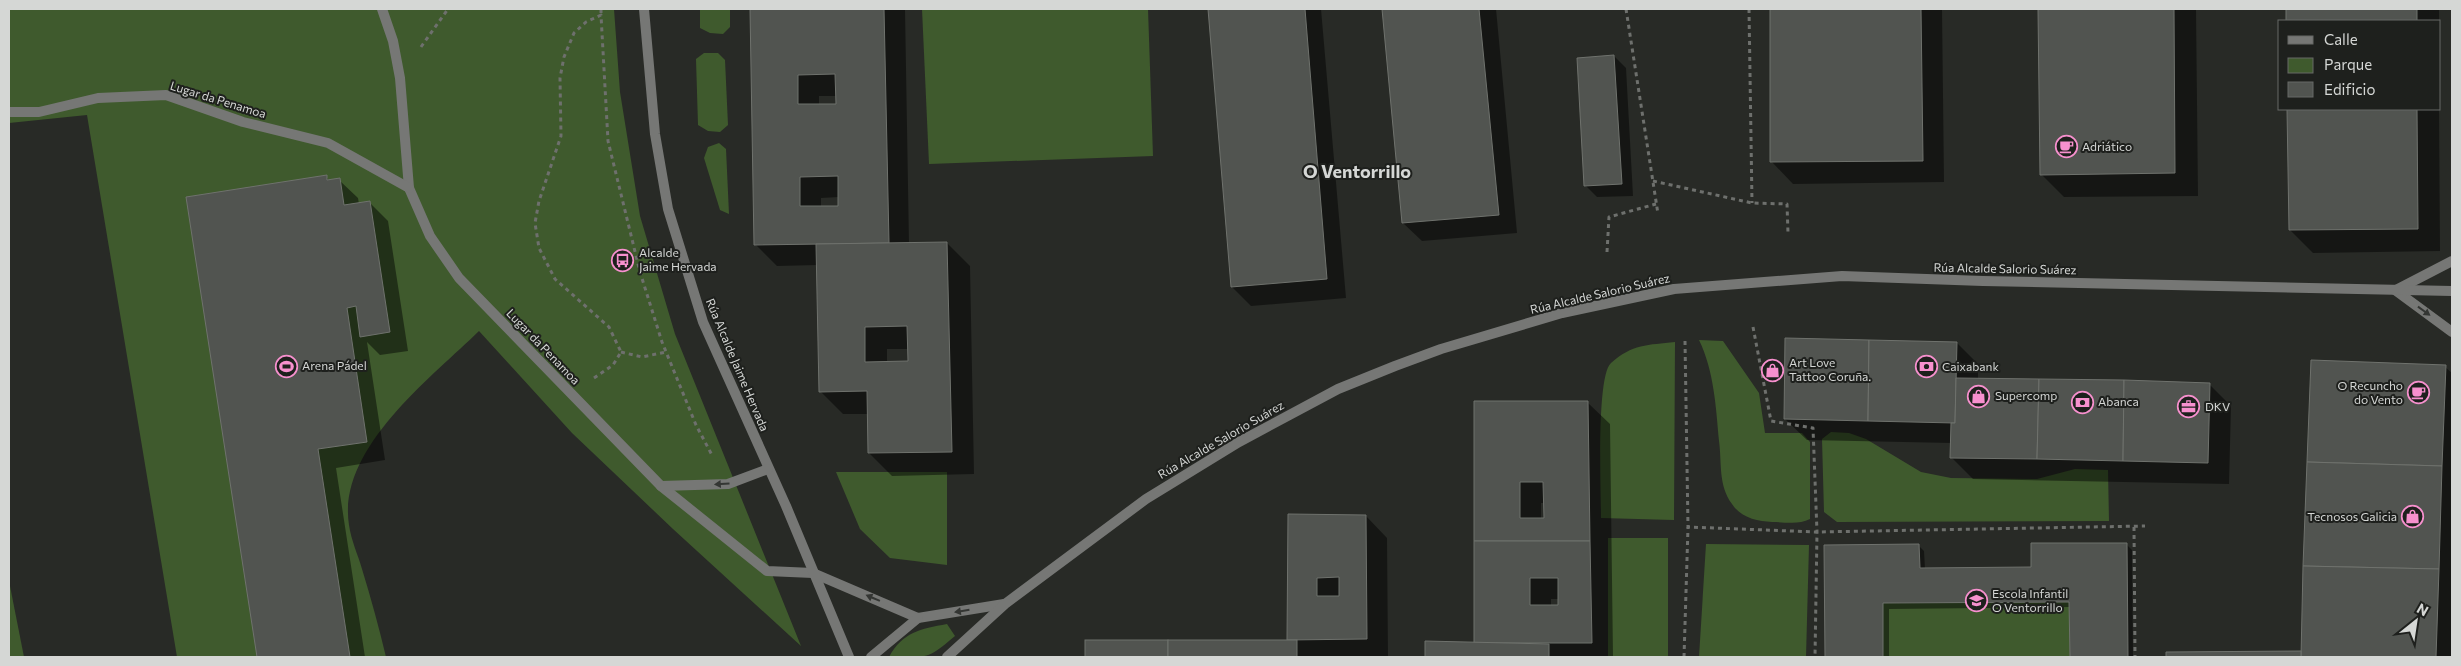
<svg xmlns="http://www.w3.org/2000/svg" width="2461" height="666" font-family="Commissioner,sans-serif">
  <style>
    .green { fill: #3f5a2d }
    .shadow { fill: #0007; fill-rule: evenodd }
    .building { fill: #515450; stroke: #6f726d; fill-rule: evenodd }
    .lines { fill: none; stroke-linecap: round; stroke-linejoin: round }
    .path { stroke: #6e706d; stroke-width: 3; stroke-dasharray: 4 4; stroke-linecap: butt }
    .minor { stroke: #767775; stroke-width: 10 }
    .oneway { fill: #343633 }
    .labels { text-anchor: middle; stroke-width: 4; stroke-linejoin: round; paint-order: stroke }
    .street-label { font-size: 12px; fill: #d5d7d5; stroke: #1e201d }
    .poi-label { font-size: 12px; fill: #d5d7d5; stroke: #1e201d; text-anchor: start }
    .district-label { font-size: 18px; font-weight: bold; fill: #d5d7d5; stroke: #1e201d }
  </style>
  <rect width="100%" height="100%" fill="#282a26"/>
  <!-- green -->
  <g class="green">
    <path d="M9 9H614L620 92 640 216 675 334 801 646 673 529 572 433 479 331C430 379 337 449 349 525 351 540 358 555 362 569 371 598 379 628 386 657H177L87 115 9 123Z"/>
    <path d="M700 9H730V27L723 34 710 33 700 28Z"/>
    <path d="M922 9H1148L1153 156 929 164Z"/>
    <path d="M704 53H718L725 60 728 125 720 132 708 131 698 125 696 59Z"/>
    <path d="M719 143 726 149 729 214 720 210 704 158 708 147Z"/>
    <path d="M1699 340 1723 341 1759 393 1765 433H1802L1810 442V519C1799 525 1785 522 1772 522 1757 521 1741 518 1732 504 1718 485 1722 463 1719 441 1716 407 1714 371 1699 340Z"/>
    <path d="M1675 342 1674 520 1601 518C1601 493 1596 376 1611 363 1632 344 1648 345 1675 342Z"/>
    <path d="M1831 432 1849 433 1866 439 1921 472 1951 478 2037 479 2075 469 2108 470 2109 521 1837 522 1824 512 1822 439Z"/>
    <path d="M836 472H947V565L890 558 860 529Z"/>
    <rect x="1608" y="538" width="60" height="119"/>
    <path d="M1706 544 1809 545 1806 657H1699Z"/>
    <path d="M9 581 24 657H9Z"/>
    <path d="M2069 602 2070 657H1883V603Z"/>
    <path d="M947 624 955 636C926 661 927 657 889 657 903 632 920 629 947 624Z"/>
  </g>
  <!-- shadow -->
  <g class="shadow">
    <path d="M751 9H905L909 244 947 243 970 266 974 474 892 476 869 453 868 414H843L820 391 818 265 777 266 756 245ZM819 96H837V105L819 106ZM839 197 840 207H821V198ZM887 349H909V362L887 363Z"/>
    <path d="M1209 9H1321L1346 298 1251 306 1232 287Z"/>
    <path d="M1383 9H1496L1517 233 1422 241 1403 223Z"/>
    <path d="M1771 9H1942L1944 182 1793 184 1772 162Z"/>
    <path d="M2039 9H2196L2198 196 2064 197 2041 174Z"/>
    <rect x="2287" y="9" width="152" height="12"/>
    <path d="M1614 56 1626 68 1633 196 1597 197 1585 185Z"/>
    <path d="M2288 109H2439L2440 251 2313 253 2290 230Z"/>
    <path d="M326 177 330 181 339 180 358 198 359 204 369 202 388 221 408 351 380 355 367 342 385 460 336 468 365 657H259L188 198Z"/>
    <path d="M1957 343 1978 364V379L2209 384 2231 406 2229 484 1973 479 1952 458V443L1807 440 1785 419Z"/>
    <path d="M2445 367 2452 373V657H2167V653L2302 652Z"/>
    <path d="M1476 402 1588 403 1610 424 1613 657H1426V643L1476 644ZM1541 503H1544L1545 519 1541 520ZM1551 599H1559V606H1551Z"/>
    <path d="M1289 515 1366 516 1387 538 1388 657H1087L1086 641H1289Z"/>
    <path d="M2126 544 2132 550 2133 657H2071L2070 607 1889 609V657H1826V546L1918 545 1924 551 1925 569 2033 568Z"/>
  </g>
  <!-- building -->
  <g class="building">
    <path d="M750 9H884L889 243 754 245ZM835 74 836 104H798V75ZM838 176V206H800V177Z"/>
    <path d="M1208 9H1305L1327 279 1231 287Z"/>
    <path d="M1382 9H1479L1499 215 1402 223Z"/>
    <path d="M1770 9H1921L1923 161 1770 162Z"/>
    <path d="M2038 9H2174L2175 173 2040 175Z"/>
    <rect x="2286" y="9" width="131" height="12"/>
    <path d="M1614 55 1622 184 1584 186 1577 58Z"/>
    <path d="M2287 109H2417L2418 229 2289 230Z"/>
    <path d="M327 175V180L340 178 344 205 370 201 390 332 360 337 356 306 347 308 367 442 318 449 350 657H257L186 197Z"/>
    <path d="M947 242 952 452 868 453 867 391 819 392 816 244ZM907 326 908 361 865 362V327Z"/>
    <path d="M1785 338 1869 340 1868 421 1784 419Z"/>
    <path d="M1869 340 1957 342 1955 423 1868 421Z"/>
    <path d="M2311 360 2446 365 2442 466 2307 462Z"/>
    <path d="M1956 378 2039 379 2037 459 1950 458 1951 423H1955Z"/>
    <path d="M2039 379 2124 380 2123 461 2037 459Z"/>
    <path d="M2124 380 2210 383 2208 463 2123 461Z"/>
    <path d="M1474 401H1588L1590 541H1474ZM1520 482H1543L1544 518H1520Z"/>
    <path d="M2307 462 2442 466 2439 569 2303 566Z"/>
    <path d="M1288 514 1366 515 1367 639 1287 640ZM1339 577V596H1317V578Z"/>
    <path d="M1474 541H1590L1592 643H1474ZM1530 578H1558V605H1530Z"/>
    <path d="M2031 543H2127L2128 657H2070L2069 602 1883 603V657H1825L1824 545 1919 544 1920 568 2031 567Z"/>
    <path d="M2303 566 2439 569 2436 657H2301Z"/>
    <rect x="1085" y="640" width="83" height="17"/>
    <rect x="1168" y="640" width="129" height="17"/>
    <path d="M1425 641 1549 644V657H1425Z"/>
    <path d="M2301 651V657H2166V652Z"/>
  </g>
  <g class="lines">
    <!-- path -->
    <g class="path">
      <path d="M601 9V15"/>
      <path d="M1626 9 1658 214"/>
      <path d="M1749 9 1752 203"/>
      <path d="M421 47 448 9"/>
      <path d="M1653 181 1752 203 1787 204 1788 233"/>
      <path d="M1607 252 1609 217 1656 204"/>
      <path d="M1753 327 1771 421 1813 428 1817 532 1815 657"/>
      <path d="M1685 341 1688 527 1817 532 2145 526"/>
      <path d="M621 352 642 357 666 352"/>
      <path d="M594 378 613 365 621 352 609 327 555 279 539 248 535 223 539 201 561 136 560 78 564 57 574 33 586 22 601 15 608 141 640 272 662 342 696 425 713 457"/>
      <path d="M2134 527 2135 657"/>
      <path d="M1684 657 1688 527"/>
    </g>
    <!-- minor -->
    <g class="minor">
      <path d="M382 9 393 41 400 78 409 188 430 236 459 278 661 486 767 571 813 573 918 618 1004 604"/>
      <path d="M644 9 655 134 668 209 703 322 786 506 849 657"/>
      <path d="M9 112H39L98 98 166 95 243 122 328 143 409 188"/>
      <path d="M2395 290 2452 332"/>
      <path d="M2396 290 2452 261"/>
      <path d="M661 486 728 484 768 469"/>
      <path d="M871 657 918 618"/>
      <path d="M947 657 1005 604 1146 499 1239 442 1338 389 1395 366 1441 349 1562 313 1674 289 1842 276 1983 281 2452 291"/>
    </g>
  </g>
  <!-- one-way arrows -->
  <defs><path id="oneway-solid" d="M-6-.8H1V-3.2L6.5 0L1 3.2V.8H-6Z" transform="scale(1.25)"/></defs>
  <g class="oneway">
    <use href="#oneway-solid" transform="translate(2424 311) rotate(36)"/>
    <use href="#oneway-solid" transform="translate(722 484) rotate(176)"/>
    <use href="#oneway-solid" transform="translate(873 598) rotate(-157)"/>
    <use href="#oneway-solid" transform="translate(962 611) rotate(171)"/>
  </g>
  <!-- icons -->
  <defs>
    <symbol id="cafe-ring" viewBox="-11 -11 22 22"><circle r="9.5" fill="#1e201d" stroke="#f790ce" stroke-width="1.5"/><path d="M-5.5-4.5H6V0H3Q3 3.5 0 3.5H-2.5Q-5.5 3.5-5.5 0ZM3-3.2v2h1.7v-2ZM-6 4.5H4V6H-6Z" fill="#f790ce"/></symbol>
    <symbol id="bus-ring" viewBox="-11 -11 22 22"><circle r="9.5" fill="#1e201d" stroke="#f790ce" stroke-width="1.5"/><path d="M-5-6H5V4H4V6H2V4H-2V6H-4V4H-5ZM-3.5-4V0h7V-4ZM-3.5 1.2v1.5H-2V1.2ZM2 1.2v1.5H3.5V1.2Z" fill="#f790ce"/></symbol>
    <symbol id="stadium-ring" viewBox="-11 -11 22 22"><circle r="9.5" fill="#1e201d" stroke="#f790ce" stroke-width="1.5"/><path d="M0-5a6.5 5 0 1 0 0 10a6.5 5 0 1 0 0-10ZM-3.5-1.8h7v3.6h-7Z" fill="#f790ce"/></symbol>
    <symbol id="bank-ring" viewBox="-11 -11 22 22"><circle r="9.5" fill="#1e201d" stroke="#f790ce" stroke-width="1.5"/><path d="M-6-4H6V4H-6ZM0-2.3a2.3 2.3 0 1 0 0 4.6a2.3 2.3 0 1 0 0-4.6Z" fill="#f790ce"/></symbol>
    <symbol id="shop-ring" viewBox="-11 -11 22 22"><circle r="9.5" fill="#1e201d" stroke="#f790ce" stroke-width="1.5"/><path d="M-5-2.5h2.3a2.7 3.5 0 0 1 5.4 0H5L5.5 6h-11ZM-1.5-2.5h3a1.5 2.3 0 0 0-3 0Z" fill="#f790ce"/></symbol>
    <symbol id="office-ring" viewBox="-11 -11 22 22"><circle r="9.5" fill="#1e201d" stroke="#f790ce" stroke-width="1.5"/><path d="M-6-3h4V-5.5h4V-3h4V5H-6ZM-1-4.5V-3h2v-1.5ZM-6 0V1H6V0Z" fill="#f790ce"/></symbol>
    <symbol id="school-ring" viewBox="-11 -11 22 22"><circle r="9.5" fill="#1e201d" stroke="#f790ce" stroke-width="1.5"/><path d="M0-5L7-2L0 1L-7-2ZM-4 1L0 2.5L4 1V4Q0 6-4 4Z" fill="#f790ce"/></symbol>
  </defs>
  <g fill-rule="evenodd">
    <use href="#cafe-ring" x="2054" y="134" width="25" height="25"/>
    <use href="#bus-ring" x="610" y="248" width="25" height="25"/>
    <use href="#stadium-ring" x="274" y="354" width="25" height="25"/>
    <use href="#bank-ring" x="1914" y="354" width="25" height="25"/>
    <use href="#shop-ring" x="1760" y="358" width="25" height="25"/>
    <use href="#cafe-ring" x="2406" y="380" width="25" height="25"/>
    <use href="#shop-ring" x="1966" y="384" width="25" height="25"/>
    <use href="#bank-ring" x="2070" y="390" width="25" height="25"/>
    <use href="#office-ring" x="2176" y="394" width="25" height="25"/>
    <use href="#shop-ring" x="2400" y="504" width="25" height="25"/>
    <use href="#school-ring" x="1964" y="588" width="25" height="25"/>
  </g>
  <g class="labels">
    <!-- street labels -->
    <g class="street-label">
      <text transform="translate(218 100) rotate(17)" y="4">Lugar da Penamoa</text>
      <text transform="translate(2005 269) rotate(1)" y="4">Rúa Alcalde Salorio Suárez</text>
      <text transform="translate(1600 294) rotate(-13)" y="4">Rúa Alcalde Salorio Suárez</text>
      <text transform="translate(543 347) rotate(46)" y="4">Lugar da Penamoa</text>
      <text transform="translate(737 365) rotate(67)" y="4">Rúa Alcalde Jaime Hervada</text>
      <text transform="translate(1221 440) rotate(-30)" y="4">Rúa Alcalde Salorio Suárez</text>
    </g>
    <!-- poi labels -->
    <g class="poi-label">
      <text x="2082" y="151">Adriático</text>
      <text x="639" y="257">Alcalde<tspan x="639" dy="14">Jaime Hervada</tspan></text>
      <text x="1789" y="367">Art Love<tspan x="1789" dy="14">Tattoo Coruña.</tspan></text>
      <text x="302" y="370">Arena Pádel</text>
      <text x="1942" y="371">Caixabank</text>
      <text x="2403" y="390" text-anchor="end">O Recuncho<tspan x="2403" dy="14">do Vento</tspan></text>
      <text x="1995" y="400">Supercomp</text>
      <text x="2098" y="406">Abanca</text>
      <text x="2205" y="411">DKV</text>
      <text x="2397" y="521" text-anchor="end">Tecnosos Galicia</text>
      <text x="1992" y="598">Escola Infantil<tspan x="1992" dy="14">O Ventorrillo</tspan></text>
    </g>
    <!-- district labels -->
    <g class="district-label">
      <text x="1357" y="178">O Ventorrillo</text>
    </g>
  </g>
  <!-- border -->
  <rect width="2461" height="666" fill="none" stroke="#d5d7d5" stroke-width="20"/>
  <!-- legend -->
  <rect x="2278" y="20" width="162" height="90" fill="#1e201d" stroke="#676967"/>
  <rect x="2288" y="36" width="25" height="8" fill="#767775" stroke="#676967"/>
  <text x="2324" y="45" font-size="15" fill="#d5d7d5">Calle</text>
  <rect x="2288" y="58" width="25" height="15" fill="#3f5a2d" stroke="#676967"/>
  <text x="2324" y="70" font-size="15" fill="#d5d7d5">Parque</text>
  <rect x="2288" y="82" width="25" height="15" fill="#515450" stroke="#676967"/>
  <text x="2324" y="95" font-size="15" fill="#d5d7d5">Edificio</text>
  <!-- north arrow -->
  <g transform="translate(2416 621) rotate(30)" stroke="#1e201d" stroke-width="4" paint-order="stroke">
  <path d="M0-4L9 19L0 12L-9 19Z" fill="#d5d7d5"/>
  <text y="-8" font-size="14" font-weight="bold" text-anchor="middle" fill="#d5d7d5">N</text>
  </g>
</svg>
